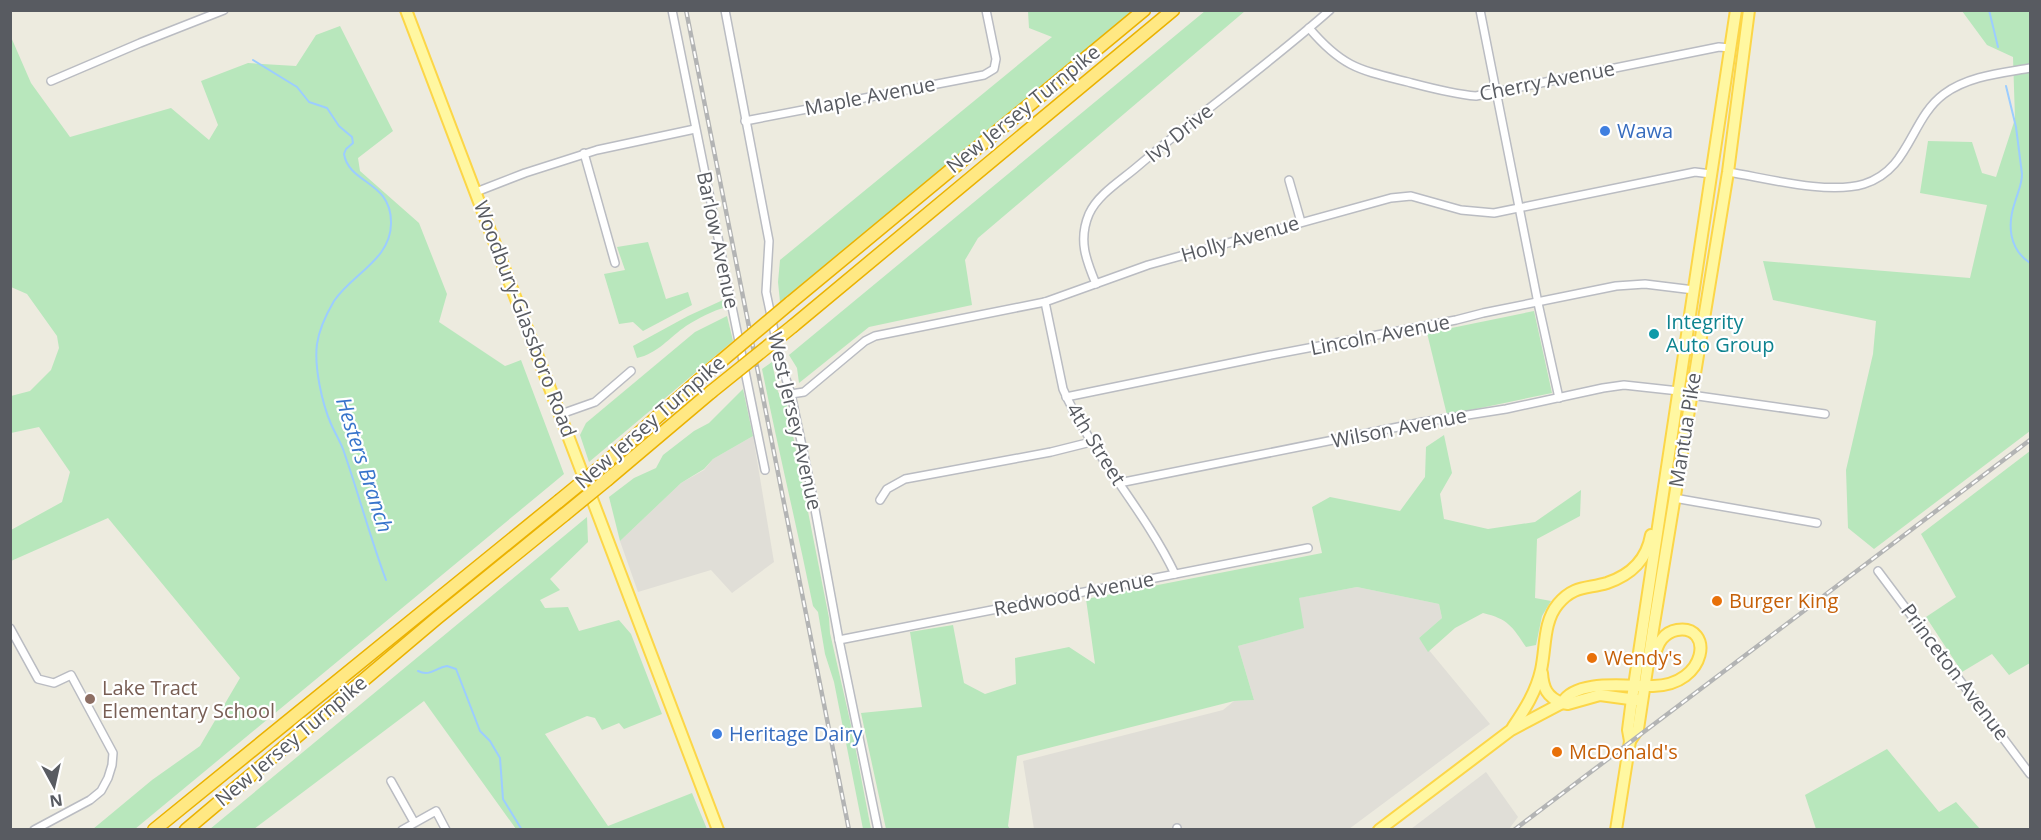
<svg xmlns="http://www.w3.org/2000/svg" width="2041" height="840" font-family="'Open Sans',sans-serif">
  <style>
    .industrial { fill: #e0ded7 }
    .green { fill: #b8e7bc }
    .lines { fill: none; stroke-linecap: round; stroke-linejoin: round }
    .stream { stroke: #9ccdff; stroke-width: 2 }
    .street-casing { stroke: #babcc2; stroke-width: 10 }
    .primary-casing { stroke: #fcd648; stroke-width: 14 }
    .highway-casing { stroke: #ebb200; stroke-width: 15 }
    .street { stroke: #fff; stroke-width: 7 }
    .primary { stroke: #fff7a1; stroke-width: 10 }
    .highway { stroke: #ffe883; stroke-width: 12 }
    .rail-casing { stroke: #b3b4b4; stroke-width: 4.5 }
    .rail { stroke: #fff; stroke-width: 2; stroke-dasharray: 7; stroke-linecap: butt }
    .highway-bridge-casing { stroke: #ebb200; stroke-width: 15; stroke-linecap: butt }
    .highway-bridge { stroke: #ffe883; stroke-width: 12 }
    .shop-dot { fill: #3f7fe0; stroke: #fff; stroke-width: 2 }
    .culture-dot { fill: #0f9aa8; stroke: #fff; stroke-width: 2 }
    .food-dot { fill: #e8710a; stroke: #fff; stroke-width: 2 }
    .education-dot { fill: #8d6e63; stroke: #fff; stroke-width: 2 }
    .labels { text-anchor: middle; stroke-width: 4.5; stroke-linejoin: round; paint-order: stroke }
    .street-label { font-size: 20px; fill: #585b61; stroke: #fff }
    .shop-label { font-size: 20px; fill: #366cbe; stroke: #fff; text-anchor: start }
    .culture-label { font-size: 20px; fill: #0d838f; stroke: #fff; text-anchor: start }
    .food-label { font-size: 20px; fill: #c56008; stroke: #fff; text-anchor: start }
    .education-label { font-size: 20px; fill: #785e54; stroke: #fff; text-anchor: start }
    .water-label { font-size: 21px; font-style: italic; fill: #3774cb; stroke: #fff }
  </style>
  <rect width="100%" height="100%" fill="#edebdf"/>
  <!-- industrial -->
  <g class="industrial">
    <path d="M753 436 774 562 732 593 711 570 638 592 620 541 681 483 704 470 713 459Z"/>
    <path d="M1357 587 1439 604 1442 618 1419 638 1490 724 1349 829H1034L1023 761 1223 710 1234 701 1254 700 1238 646 1303 628 1298 598Z"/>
    <path d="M1486 772 1518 817 1509 829H1411Z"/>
  </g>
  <!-- green -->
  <g class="green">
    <path d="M1028 11H1133L780 302 778 282 780 260 1052 37 1029 28Z"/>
    <path d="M1205 11H1245L978 238 965 260 972 305 869 327 799 383 797 368 789 355Z"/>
    <path d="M1962 11H2030V431L1874 549 1848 528 1846 470 1873 354 1876 321 1773 300 1763 261 1970 278 1987 205 1920 193 1928 141 1972 142 1982 173 1996 177 2015 119 2013 57 1987 45Z"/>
    <path d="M340 26 393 131 358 158 360 171 419 223 447 294 439 322 505 366 521 360 564 474 135 829H93L152 780 200 746 240 678 108 518 11 561V530L62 502 70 472 39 427 11 433V396L30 391 51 370 59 348 57 336 27 294 11 287V37L31 83 70 137 171 108 209 140 218 125 201 81 248 63 296 66 316 35Z"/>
    <path d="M648 242 666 299 688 292 692 305 643 331 633 322 619 324 604 274 625 270 617 247Z"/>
    <path d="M723 300 726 307C712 311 699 318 686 326 670 337 657 354 637 358L633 346 688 316Z"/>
    <path d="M1534 311 1552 393 1447 415 1427 333Z"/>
    <path d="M727 316 733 341 589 462 580 435 586 423 695 332Z"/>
    <path d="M772 362 778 392 787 405 829 618 830 633 851 725 871 829H863L834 682 825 654 818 612 813 606C797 527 778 449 762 369Z"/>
    <path d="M743 389 753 436 713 459 704 469 681 483 620 541 609 497 634 478 656 468 663 455 694 431 709 423Z"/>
    <path d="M1444 435 1452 473 1440 494 1444 519 1488 529 1535 522 1581 490 1580 516 1537 539 1535 598 1551 601 1542 616 1536 645 1526 647C1512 626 1508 619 1483 613L1455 628 1428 652 1419 638 1442 618 1439 604 1357 587 1299 598 1304 628 1238 646 1254 700 1234 701 1017 756 1008 826 1010 829H886L861 713 922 707 910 632 953 625 964 683 985 694 1016 684 1015 658 1069 647 1095 664 1086 599 1322 553 1312 507 1330 497 1400 511 1425 477 1426 447Z"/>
    <path d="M2030 451V663L2009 675 1992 654 1962 672 1926 617 1956 597 1921 534Z"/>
    <path d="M587 517 588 542 550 579 560 590 540 600 545 608 568 607 579 631 619 620 631 634 662 714 624 729 619 723 602 730 595 718 587 716 545 734 608 826 692 793 707 829H516L424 701 254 829H210Z"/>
    <path d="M1887 749 1939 812 1956 802 1980 829H1816L1805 795Z"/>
  </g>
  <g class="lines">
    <!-- stream -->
    <g class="stream">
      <path d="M1989 10 1998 47"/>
      <path d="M253 60 297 87 309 102 327 108 339 126 352 137 353 143 346 149 344 154C349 184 391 181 391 222 392 259 352 274 334 301 327 313 319 330 317 344 314 367 322 403 331 424 335 433 340 441 343 449 358 492 370 537 386 580"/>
      <path d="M2006 86 2016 127 2022 174C2022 184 2018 192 2015 202 2007 225 2009 249 2030 263"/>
      <path d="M418 671C430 677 435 668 447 666L456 669 480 731 490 741 500 758 503 799 522 830"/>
    </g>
    <defs>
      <g id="street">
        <path d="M672 10 765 470"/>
        <path d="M725 10 769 241 766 292 781 364 791 394 812 493 839 640 878 830"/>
        <path d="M1480 10 1538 303 1559 398"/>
        <path d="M1309 28C1343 68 1360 70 1408 82 1431 88 1453 94 1476 96L1719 47 1730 48"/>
        <path d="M51 81 140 43 224 10"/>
        <path d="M745 121 984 75 994 69 996 59 986 10"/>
        <path d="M584 153 615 263"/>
        <path d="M1728 172C1766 178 1828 195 1864 184 1910 170 1910 119 1944 94 1968 76 2002 73 2030 68"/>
        <path d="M1289 180 1301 222"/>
        <path d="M476 192 525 173 597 150 695 129"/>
        <path d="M1096 284C1086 260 1078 240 1089 214 1098 194 1122 180 1138 166 1200 113 1268 65 1330 10"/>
        <path d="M1045 302 1063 389C1092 455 1144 509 1175 574"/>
        <path d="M791 394 804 392 865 341 875 336 1045 302 1148 265 1391 198 1411 196 1461 210 1494 213 1695 172 1711 174"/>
        <path d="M1691 395 1825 414"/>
        <path d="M1066 397 1266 356 1456 320 1483 313 1616 286 1645 284 1694 290"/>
        <path d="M561 414 595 402 631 371"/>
        <path d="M1119 483 1423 422 1506 409 1603 388 1624 385 1679 391"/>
        <path d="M1674 498 1817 523"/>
        <path d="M880 500 887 489 905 479 1051 452 1091 442"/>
        <path d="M1878 571 2030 774"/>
        <path d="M10 628 38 679 54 683 71 675 113 753 112 765 108 778 101 791 90 800 34 830"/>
        <path d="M839 640 1308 548"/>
        <path d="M391 781 414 822"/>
        <path d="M1177 828V830"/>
        <path d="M402 830 436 811 446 830"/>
      </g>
      <g id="primary">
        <path d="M406 10 718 830"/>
        <path d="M1542 673C1543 688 1547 697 1562 703"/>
        <path d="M1562 703 1568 704 1600 695 1637 700"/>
        <path d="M1513 727C1525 709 1536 692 1541 670 1546 648 1543 622 1558 604 1574 585 1587 589 1607 583 1631 575 1647 559 1651 535"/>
        <path d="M1630 741 1628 730 1632 699 1736 10"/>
        <path d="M1379 830 1511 730 1562 703C1576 678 1629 687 1653 686 1708 685 1714 624 1677 630 1671 631 1666 634 1662 639 1657 645 1655 654 1653 660"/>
        <path d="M1616 830 1630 741 1638 729 1653 630 1728 172 1749 10"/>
      </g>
      <g id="highway">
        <path d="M790 303 1144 10"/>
        <path d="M793 326 1173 10"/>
        <path d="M603 465 707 373"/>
        <path d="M608 479 711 392"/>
        <path d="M154 830 559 501"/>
        <path d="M186 830 437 618 564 515"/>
      </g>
    </defs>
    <!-- street casing -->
    <use href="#street" class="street-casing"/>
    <!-- primary casing -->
    <use href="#primary" class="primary-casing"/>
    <!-- highway casing -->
    <use href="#highway" class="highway-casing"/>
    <!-- street -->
    <use href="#street" class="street"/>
    <!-- primary -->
    <use href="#primary" class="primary"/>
    <!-- highway -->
    <use href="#highway" class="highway"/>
    <defs>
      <g id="rail">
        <path d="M686 10 849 830"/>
        <path d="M1514 830 2030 440"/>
      </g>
    </defs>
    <!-- rail casing -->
    <use href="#rail" class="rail-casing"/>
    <!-- rail -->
    <use href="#rail" class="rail"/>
    <defs>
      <g id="highway-bridge">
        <path d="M707 373 790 303"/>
        <path d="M711 392 793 326"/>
        <path d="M559 501 603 465"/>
        <path d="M564 515 608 479"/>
      </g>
    </defs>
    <!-- highway-bridge casing -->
    <use href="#highway-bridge" class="highway-bridge-casing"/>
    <!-- highway-bridge -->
    <use href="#highway-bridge" class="highway-bridge"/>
  </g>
  <!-- markers -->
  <g class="shop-dot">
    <circle cx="1605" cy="131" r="6"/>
    <circle cx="717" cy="734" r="6"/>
  </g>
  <circle class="culture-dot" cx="1654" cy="334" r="6"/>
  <g class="food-dot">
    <circle cx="1717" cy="601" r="6"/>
    <circle cx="1592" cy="658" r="6"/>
    <circle cx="1557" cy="752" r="6"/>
  </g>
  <circle class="education-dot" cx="90" cy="699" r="6"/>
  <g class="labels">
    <!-- street labels -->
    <g class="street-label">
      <text transform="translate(1547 81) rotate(-11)" y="7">Cherry Avenue</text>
      <text transform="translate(870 96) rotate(-11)" y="7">Maple Avenue</text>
      <text transform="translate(1023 109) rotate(-39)" y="7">New Jersey Turnpike</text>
      <text transform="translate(1179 133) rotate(-39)" y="7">Ivy Drive</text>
      <text transform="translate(1240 239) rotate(-16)" y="7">Holly Avenue</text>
      <text transform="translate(718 240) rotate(78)" y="7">Barlow Avenue</text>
      <text transform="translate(525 319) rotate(69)" y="7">Woodbury-Glassboro Road</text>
      <text transform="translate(1380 335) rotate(-11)" y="7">Lincoln Avenue</text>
      <text transform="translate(795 421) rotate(77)" y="7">West Jersey Avenue</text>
      <text transform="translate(650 422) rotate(-41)" y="7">New Jersey Turnpike</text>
      <text transform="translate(1399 428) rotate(-11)" y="7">Wilson Avenue</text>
      <text transform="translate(1685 430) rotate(-81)" y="7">Mantua Pike</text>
      <text transform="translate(1096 444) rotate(58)" y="7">4th Street</text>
      <text transform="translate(1074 594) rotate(-11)" y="7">Redwood Avenue</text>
      <text transform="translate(1955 672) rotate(53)" y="7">Princeton Avenue</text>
      <text transform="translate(291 741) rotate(-40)" y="7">New Jersey Turnpike</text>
    </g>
    <!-- shop labels -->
    <g class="shop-label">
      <text x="1617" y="138">Wawa</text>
      <text x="729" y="741">Heritage Dairy</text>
    </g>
    <!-- culture labels -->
    <g class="culture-label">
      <text x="1666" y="329">Integrity<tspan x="1666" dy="23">Auto Group</tspan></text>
    </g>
    <!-- food labels -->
    <g class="food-label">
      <text x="1729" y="608">Burger King</text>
      <text x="1604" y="665">Wendy's</text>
      <text x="1569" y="759">McDonald's</text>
    </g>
    <!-- education labels -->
    <g class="education-label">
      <text x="102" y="695">Lake Tract<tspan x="102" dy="23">Elementary School</tspan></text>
    </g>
    <!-- water labels -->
    <g class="water-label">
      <text transform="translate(364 465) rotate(72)" y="7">Hesters Branch</text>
    </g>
  </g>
  <!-- border -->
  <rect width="2041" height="840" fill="none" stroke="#585b61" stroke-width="24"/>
  <!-- north arrow -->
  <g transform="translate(54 786) rotate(172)" stroke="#ffffff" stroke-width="4.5" paint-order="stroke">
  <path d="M0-4.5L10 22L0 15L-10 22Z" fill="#585b61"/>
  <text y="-9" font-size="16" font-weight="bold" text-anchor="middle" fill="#585b61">N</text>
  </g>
</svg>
